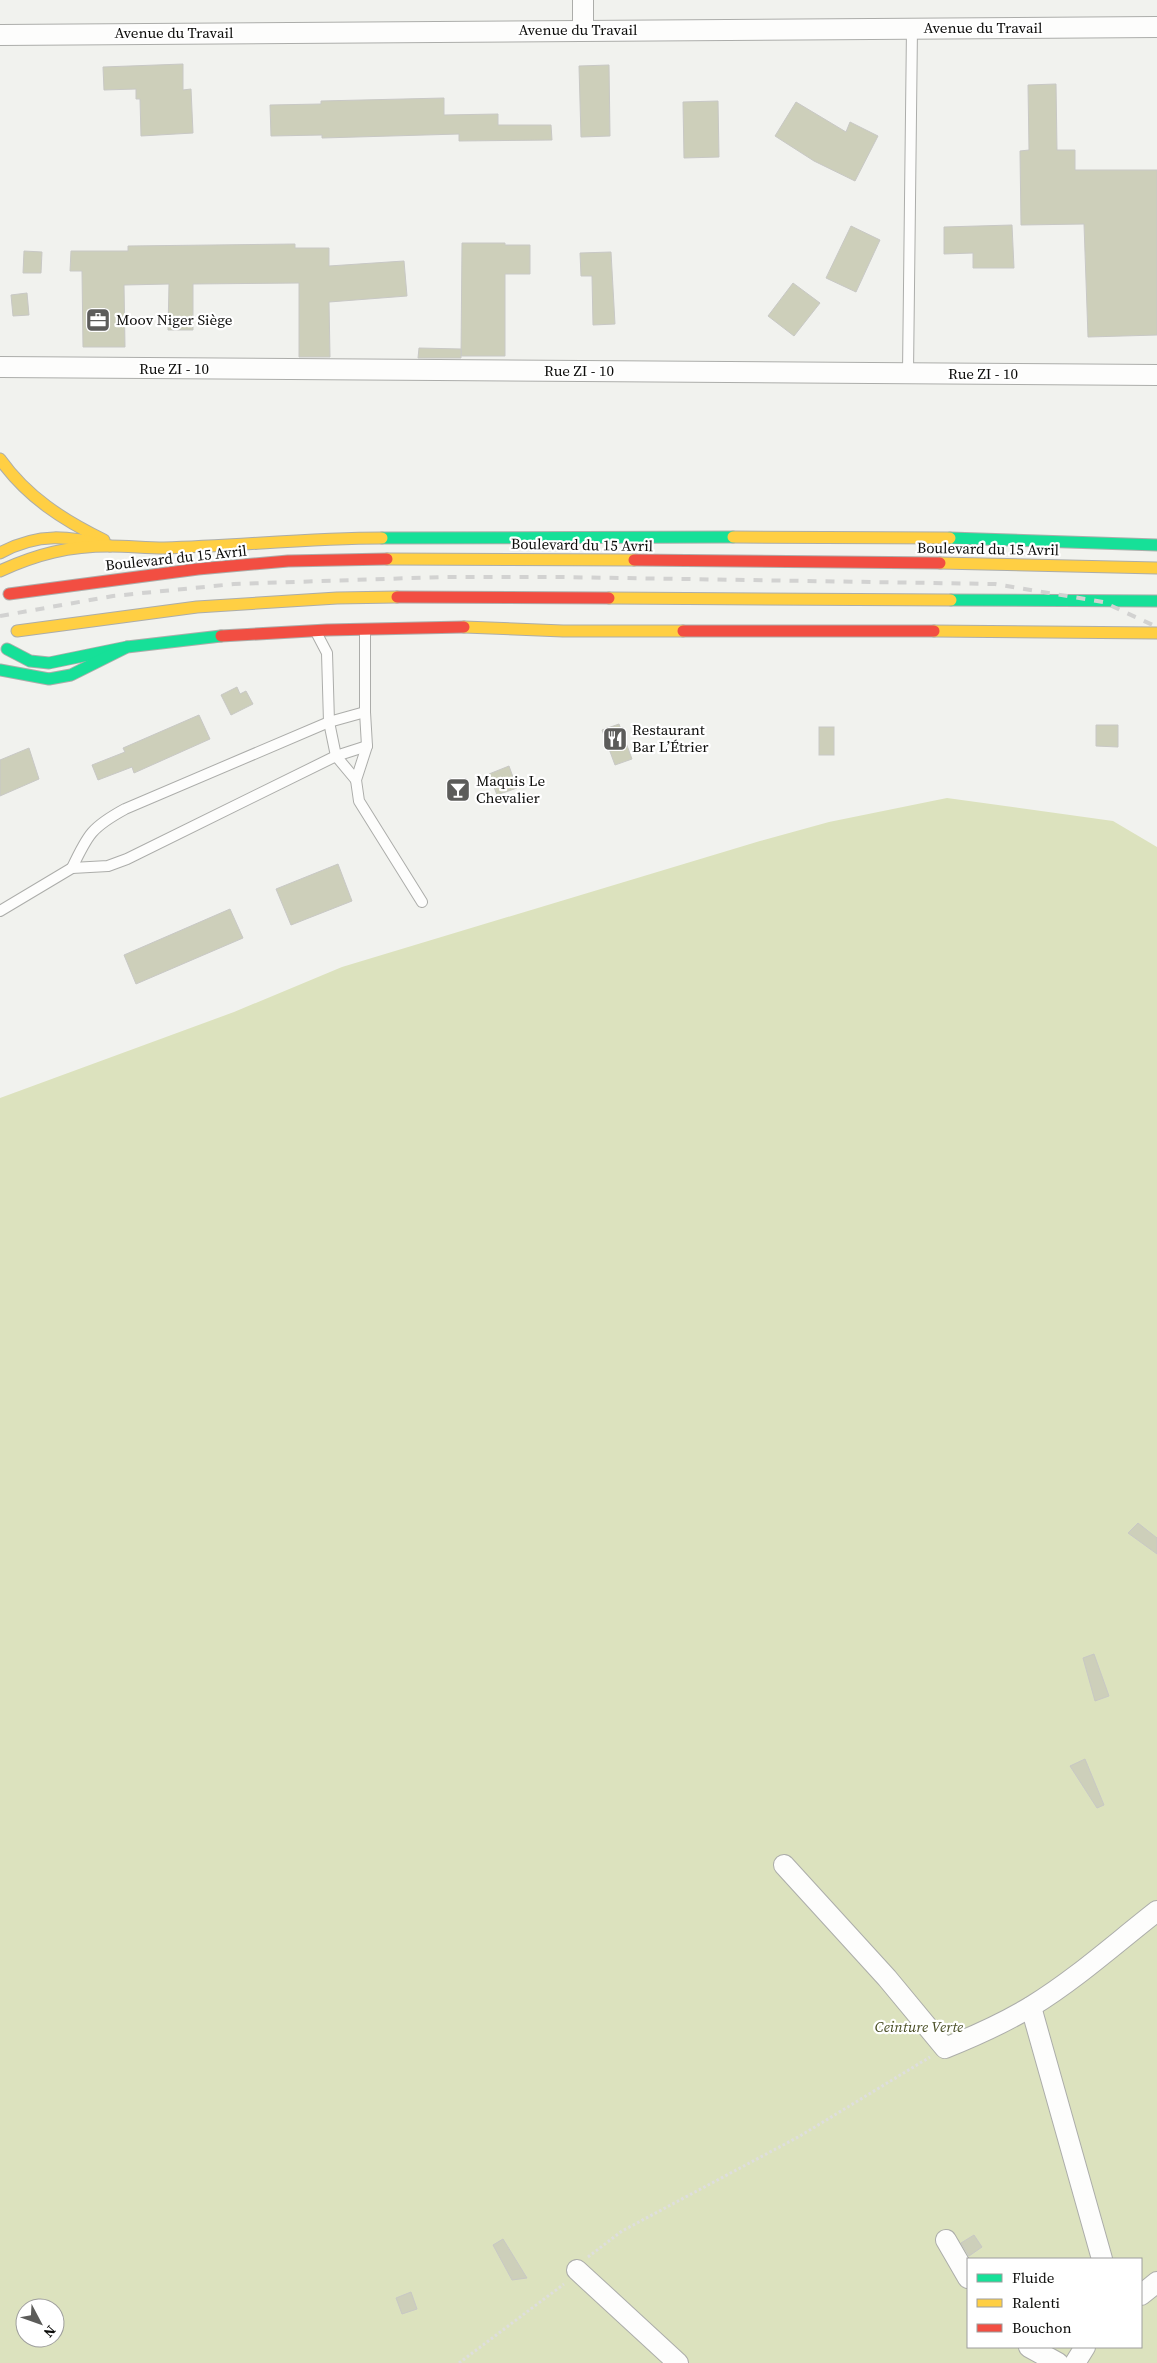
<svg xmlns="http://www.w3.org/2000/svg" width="1157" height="2363" font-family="'Source Serif 4',serif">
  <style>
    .green { fill: #dce2be; fill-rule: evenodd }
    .building { fill: #cdcfba; stroke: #c8c8c5 }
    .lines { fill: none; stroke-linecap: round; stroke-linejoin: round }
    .lane-casing { stroke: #acadaa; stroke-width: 12 }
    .street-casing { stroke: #acadaa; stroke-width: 22 }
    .fast-casing { stroke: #acadaa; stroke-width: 13 }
    .slow-casing { stroke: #acadaa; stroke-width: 13 }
    .jam-casing { stroke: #acadaa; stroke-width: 13 }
    .path { stroke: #dedede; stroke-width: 3; stroke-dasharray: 2.5 2.5; stroke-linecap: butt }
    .lane { stroke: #fdfdfc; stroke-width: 10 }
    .street { stroke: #fdfdfc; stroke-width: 20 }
    .fast { stroke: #16e098; stroke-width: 11 }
    .slow { stroke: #ffcf43; stroke-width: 11 }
    .jam { stroke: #f24e42; stroke-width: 11 }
    .rail { stroke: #d2d2d1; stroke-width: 4; stroke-dasharray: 9 9; stroke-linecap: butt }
    .labels { text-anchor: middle; stroke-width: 4.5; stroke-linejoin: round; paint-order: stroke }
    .street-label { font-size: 15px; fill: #0c0c0a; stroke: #fff }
    .poi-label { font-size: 15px; fill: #0c0c0a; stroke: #fff; text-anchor: start }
    .park-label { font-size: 15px; font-style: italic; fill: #474c22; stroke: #fff }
  </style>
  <rect width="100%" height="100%" fill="#f1f2ee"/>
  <!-- green -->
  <path class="green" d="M947 798 1113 821 1157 847V2363H0V1098L234 1012 342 967 760 841 829 822ZM968 2259H1141V2347H968ZM25 2308H55V2338H25Z"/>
  <!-- building -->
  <g class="building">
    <path d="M183 64V90L191 89 193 133 141 136 140 99H136V89L104 90 103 67Z"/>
    <path d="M609 65 610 136 581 137 579 66Z"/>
    <path d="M1056 84 1057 150H1075V170H1157V335L1088 337 1084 224 1021 225 1020 151 1029 150 1028 85Z"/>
    <path d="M444 98V115L498 114V125H551L552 140 459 141V134L322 138V135L271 136 270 105 321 104V101Z"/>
    <path d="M718 101 719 157 684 158 683 102Z"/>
    <path d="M796 102 846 132 850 122 878 136 855 181 814 161 775 136Z"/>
    <path d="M1012 225 1014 268H973V253L944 254V227Z"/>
    <path d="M851 226 880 240 856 292 826 278Z"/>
    <path d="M462 243H505V245H530V274H505V356H461Z"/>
    <path d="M295 244V248H329V266L404 261 407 296 329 302 330 357H299V283L193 284V330H168L169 284 124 285 125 347H83L82 271H70L71 251H128V246Z"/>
    <path d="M24 251 42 252 41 273H23Z"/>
    <path d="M611 252 615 324 593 325 592 276H581L580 253Z"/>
    <path d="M793 283 820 303 794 336 768 316Z"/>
    <path d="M27 293 29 315 13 316 11 295Z"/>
    <path d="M419 348 461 349V358H418Z"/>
    <path d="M237 687 240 694 246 691 253 704 231 715 221 695Z"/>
    <path d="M199 715 210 739 134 773 132 767 98 780 92 765 125 752 123 748Z"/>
    <path d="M619 724 632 759 615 765 602 730Z"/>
    <path d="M1096 725H1118V747L1096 746Z"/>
    <rect x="819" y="727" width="15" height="28"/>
    <path d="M29 748 39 779 0 796V760Z"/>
    <path d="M509 766 517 788 497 795 489 774Z"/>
    <path d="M338 864 352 901 291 925 276 889Z"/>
    <path d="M230 909 243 938 136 984 124 955Z"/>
    <path d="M1138 1523 1157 1538V1554L1128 1533Z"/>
    <path d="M1094 1654 1109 1696 1095 1701 1083 1658Z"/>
    <path d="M1085 1759 1104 1805 1097 1808 1070 1766Z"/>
    <path d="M974 2235 982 2247 969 2256 961 2243Z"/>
    <path d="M503 2239 527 2278 512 2280 493 2245Z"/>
    <path d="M411 2292 417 2309 402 2314 396 2298Z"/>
  </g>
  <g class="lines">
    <defs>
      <g id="lane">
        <path d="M908 373 912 28"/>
        <path d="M365 631V712L367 746 356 780 359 801 422 902"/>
        <path d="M316 632 327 653 329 722 336 756 356 780"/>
        <path d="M72 868C88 834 92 827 125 809L329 722 365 712"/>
        <path d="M0 911 72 868 108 866 127 859 336 756 367 746"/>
      </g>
      <g id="street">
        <path d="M583 0V30"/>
        <path d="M0 35 1157 27"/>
        <path d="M0 367 1157 375"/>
        <path d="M784 1865 887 1978 945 2048C975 2036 1004 2023 1032 2006 1076 1979 1116 1943 1157 1911"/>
        <path d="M1031 2007 1102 2259"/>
        <path d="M946 2240 968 2278"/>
        <path d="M577 2270 678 2363"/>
        <path d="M1141 2295 1157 2282"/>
        <path d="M1029 2347 1058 2363"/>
        <path d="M1075 2363 1085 2347"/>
      </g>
      <g id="fast">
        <path d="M382 538 733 537"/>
        <path d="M950 538 1157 545"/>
        <path d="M951 600 1157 601"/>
        <path d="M7 649 30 661 49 663 127 647"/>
        <path d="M0 670 49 679 71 675 127 647 221 636"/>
      </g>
      <g id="slow">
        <path d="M0 459C27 497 63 520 104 540"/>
        <path d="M733 537 950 538"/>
        <path d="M0 553C39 532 68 536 110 546"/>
        <path d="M387 559 634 560"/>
        <path d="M940 563 1157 568"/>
        <path d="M0 571C37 554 69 546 110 546 128 546 146 548 164 548 237 546 309 538 382 538"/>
        <path d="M609 598 951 600"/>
        <path d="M464 627 563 631H683"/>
        <path d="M17 631 197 607 337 598 397 597"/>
        <path d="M934 631 1157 633"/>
      </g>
      <g id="jam">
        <path d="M634 560 940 563"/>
        <path d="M9 594 198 569 288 561 387 559"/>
        <path d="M397 597 609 598"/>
        <path d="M683 631H934"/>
        <path d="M221 636 327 630 464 627"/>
      </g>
    </defs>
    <!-- lane casing -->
    <use href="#lane" class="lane-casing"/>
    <!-- street casing -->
    <use href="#street" class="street-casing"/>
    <!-- fast casing -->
    <use href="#fast" class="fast-casing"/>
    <!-- slow casing -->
    <use href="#slow" class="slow-casing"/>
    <!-- jam casing -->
    <use href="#jam" class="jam-casing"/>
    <!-- path -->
    <g class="path">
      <path d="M588 2257 622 2231 800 2136 930 2057"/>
      <path d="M459 2363 564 2284"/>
    </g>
    <!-- lane -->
    <use href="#lane" class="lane"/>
    <!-- street -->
    <use href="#street" class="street"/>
    <!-- fast -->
    <use href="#fast" class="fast"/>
    <!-- slow -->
    <use href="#slow" class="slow"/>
    <!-- jam -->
    <use href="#jam" class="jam"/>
    <!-- rail -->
    <path class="rail" d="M0 616 113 596 234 584 443 577H559L995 584 1103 602 1157 627"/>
  </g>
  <!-- icons -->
  <defs>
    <symbol id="office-square" viewBox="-11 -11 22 22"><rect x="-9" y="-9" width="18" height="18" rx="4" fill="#5c5c5a" stroke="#fff"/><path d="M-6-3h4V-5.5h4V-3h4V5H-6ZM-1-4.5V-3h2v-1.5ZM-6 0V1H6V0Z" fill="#fff"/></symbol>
    <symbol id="restaurant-square" viewBox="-11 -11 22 22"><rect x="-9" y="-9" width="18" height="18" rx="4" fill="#5c5c5a" stroke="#fff"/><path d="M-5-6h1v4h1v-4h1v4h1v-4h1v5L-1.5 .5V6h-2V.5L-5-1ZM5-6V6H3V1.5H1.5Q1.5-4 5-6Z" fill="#fff"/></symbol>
    <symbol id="bar-square" viewBox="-11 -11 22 22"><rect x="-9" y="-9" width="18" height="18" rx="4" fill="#5c5c5a" stroke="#fff"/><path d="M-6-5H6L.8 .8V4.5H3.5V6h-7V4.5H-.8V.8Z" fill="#fff"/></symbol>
  </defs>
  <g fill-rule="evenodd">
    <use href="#office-square" x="84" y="306" width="28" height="28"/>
    <use href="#restaurant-square" x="601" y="725" width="28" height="28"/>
    <use href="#bar-square" x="444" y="776" width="28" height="28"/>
  </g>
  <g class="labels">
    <!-- street labels -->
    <g class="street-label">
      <text x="983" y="33">Avenue du Travail</text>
      <text x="578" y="35">Avenue du Travail</text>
      <text x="174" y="38">Avenue du Travail</text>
      <text x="174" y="374">Rue ZI - 10</text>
      <text x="579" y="376">Rue ZI - 10</text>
      <text x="983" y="379">Rue ZI - 10</text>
      <text transform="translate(582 545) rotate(1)" y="5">Boulevard du 15 Avril</text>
      <text transform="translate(988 549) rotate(1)" y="5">Boulevard du 15 Avril</text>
      <text transform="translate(176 558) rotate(-6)" y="5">Boulevard du 15 Avril</text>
    </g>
    <!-- poi labels -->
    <g class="poi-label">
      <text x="116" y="325">Moov Niger Siège</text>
      <text x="632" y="735">Restaurant<tspan x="632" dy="17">Bar L’Étrier</tspan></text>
      <text x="476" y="786">Maquis Le<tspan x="476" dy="17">Chevalier</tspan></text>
    </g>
    <!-- park labels -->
    <g class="park-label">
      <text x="919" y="2032">Ceinture Verte</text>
    </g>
  </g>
  <!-- legend -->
  <rect x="967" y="2258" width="175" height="90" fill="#ffffff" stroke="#9e9e9d"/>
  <rect x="977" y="2274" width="25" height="8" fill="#16e098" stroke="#9e9e9d"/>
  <text x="1012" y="2283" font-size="15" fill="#0c0c0a">Fluide</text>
  <rect x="977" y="2299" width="25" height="8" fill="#ffcf43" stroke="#9e9e9d"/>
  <text x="1012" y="2308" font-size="15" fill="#0c0c0a">Ralenti</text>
  <rect x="977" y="2324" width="25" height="8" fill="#f24e42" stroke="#9e9e9d"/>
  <text x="1012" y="2333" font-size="15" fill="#0c0c0a">Bouchon</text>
  <!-- north arrow -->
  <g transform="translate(40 2323) rotate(131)"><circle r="24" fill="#ffffff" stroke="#9e9e9d"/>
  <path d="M0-4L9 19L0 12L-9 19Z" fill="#5c5c5a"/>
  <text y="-8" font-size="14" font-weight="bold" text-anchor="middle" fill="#0c0c0a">N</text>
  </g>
</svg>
